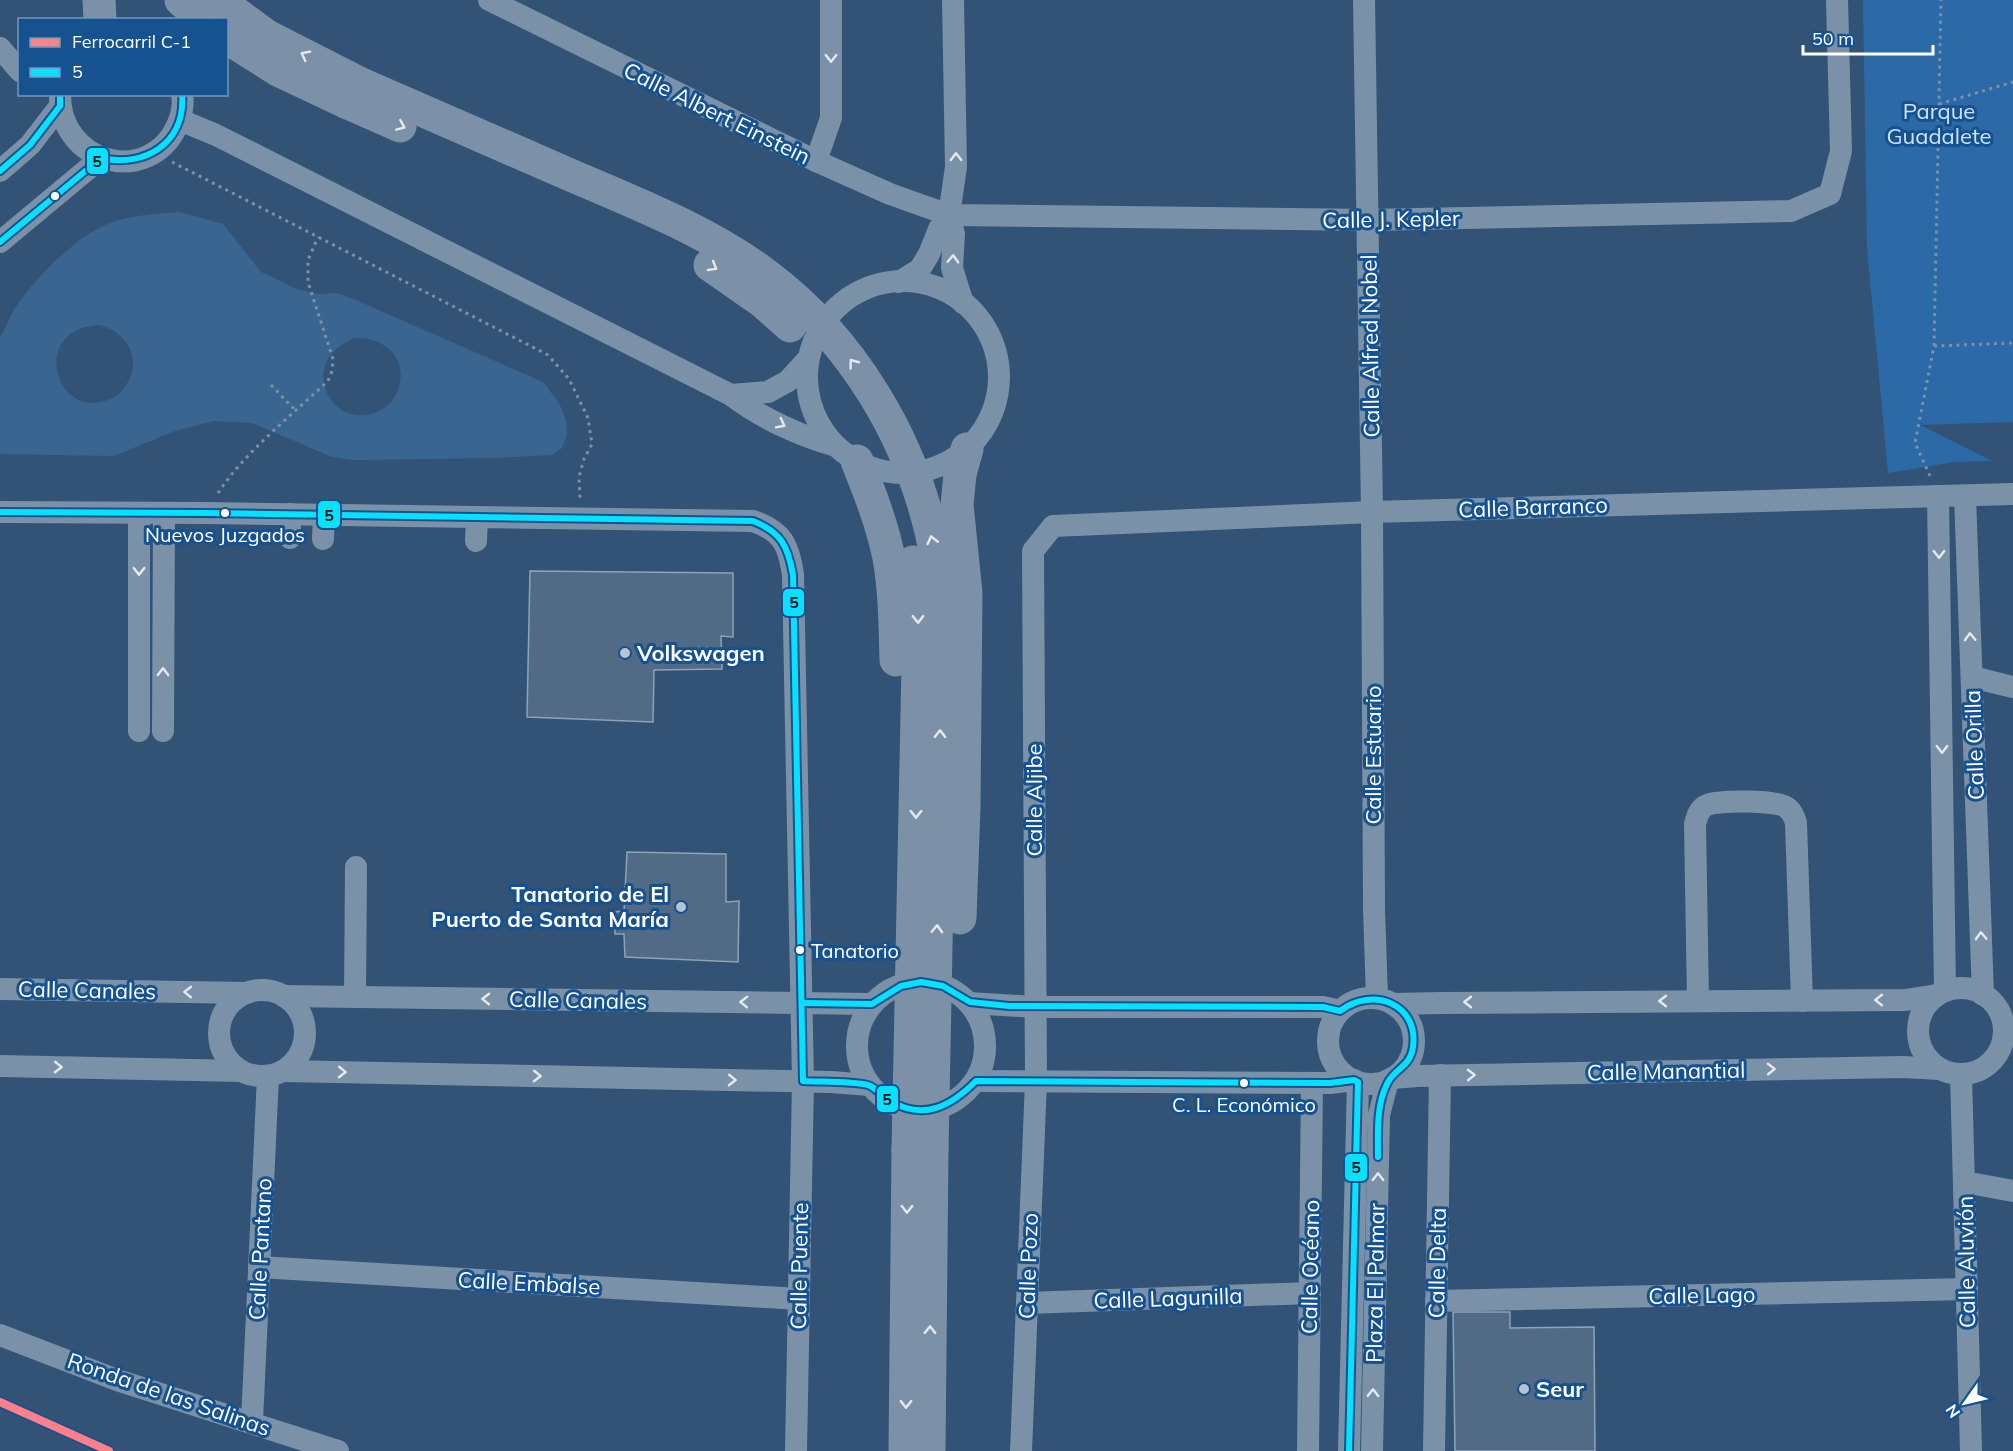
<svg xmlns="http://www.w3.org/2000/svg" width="2013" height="1451" font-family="Mulish,sans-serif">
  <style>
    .green { fill: #2b69a7 }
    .water { fill: #3b6591; fill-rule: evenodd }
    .building { fill: #516b86; stroke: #8fa2b6; stroke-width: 1.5 }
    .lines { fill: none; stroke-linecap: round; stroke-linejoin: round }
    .path { stroke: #7a91a8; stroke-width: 3; stroke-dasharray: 3 4.5; stroke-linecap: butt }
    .minor { stroke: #7a91a8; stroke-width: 22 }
    .highway { stroke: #7c91a7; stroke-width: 33 }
    .highway-bridge { stroke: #7c91a7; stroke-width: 33 }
    .bus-1-casing { stroke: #175290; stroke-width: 10 }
    .bus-1 { stroke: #06e1fe; stroke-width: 6 }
    .rail-1-casing { stroke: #175290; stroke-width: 12 }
    .rail-1 { stroke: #ff808b; stroke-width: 8 }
    .oneway { stroke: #e5e9ed }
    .oneway2 { stroke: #e4e9ee }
    .bus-dot { fill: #fff; stroke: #175290; stroke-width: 2 }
    .poi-dot { fill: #b7c3cf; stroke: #175290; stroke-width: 2 }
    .labels { text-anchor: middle; stroke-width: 6; stroke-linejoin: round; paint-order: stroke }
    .bus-label { font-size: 20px; fill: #fff; stroke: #175290 }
    .park-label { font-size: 22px; fill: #cce3fb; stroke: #175290 }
    .street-label { font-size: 22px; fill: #fff; stroke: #175290 }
    .poi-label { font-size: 22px; font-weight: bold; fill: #fff; stroke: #175290; text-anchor: start }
    .line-badge { stroke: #175290; stroke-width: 2 }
    .pale-badge-label { font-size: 16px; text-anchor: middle; font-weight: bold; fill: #111 }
  </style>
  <rect width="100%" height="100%" fill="#325375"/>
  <!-- green -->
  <path class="green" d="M1863 0H2013V422L1920 425 1992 461 1955 462 1888 473 1867 248Z"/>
  <!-- water -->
  <path class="water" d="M179 212 223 224 261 272 297 289 318 294 337 293 358 301 543 382 559 403 566 420 567 435 562 448 552 455 496 458 354 460 332 457 252 423 213 421 175 431 114 456 0 454V337C7 328 9 317 15 308 34 279 77 235 110 223 132 215 156 214 179 212ZM100 325C129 333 144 362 124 388 119 396 110 400 101 402 51 412 33 327 100 325ZM355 338C380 337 405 353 400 382 398 393 393 402 384 408 336 439 291 363 355 338Z"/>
  <!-- building -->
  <g class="building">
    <path d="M530 571 733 573V637L721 636 722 669 654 670 653 722 527 717Z"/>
    <path d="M627 852 726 854V902L739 901 738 962 625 957 624 934H615L614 912 624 911Z"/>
    <path d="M1453 1312H1510V1328L1594 1327 1595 1451H1455Z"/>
  </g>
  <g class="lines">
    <!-- path -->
    <g class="path">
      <path d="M1939 104 2013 82"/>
      <path d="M172 162 548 355 569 379 588 418 592 444 584 459 579 477 580 498"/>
      <path d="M1934 346 2013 343"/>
      <path d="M271 385 296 411"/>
      <path d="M1930 476 1915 443 1934 346 1941 0"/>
      <path d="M218 493C245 452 292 415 328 381L332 371 333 359 308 282V260L318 237"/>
    </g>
    <!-- minor -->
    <g class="minor">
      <path d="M489 0 816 161 890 194 949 215 1369 220 1791 211 1830 194 1841 151 1837 0"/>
      <path d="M953 0 956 167 949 215 954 234 952 268 963 303"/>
      <path d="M1364 0 1372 512 1374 909 1377 998"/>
      <path d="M0 48 20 71"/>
      <path d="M60 94C59 163 148 188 177 126 181 117 184 104 182 94"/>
      <path d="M180 120 216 135 731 395C761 418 800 436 836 446"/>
      <path d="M816 161 831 118V0"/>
      <path d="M0 171 30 145 60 106"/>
      <path d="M0 242 101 158"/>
      <circle cx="903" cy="377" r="96"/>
      <path d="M899 282 920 269 929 254 939 229 949 215"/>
      <path d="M731 395 768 392 788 381 808 359"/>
      <path d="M1938 496 1945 991"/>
      <path d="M1965 496 1983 995"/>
      <path d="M0 512 205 513 753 521C782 531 789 545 793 575L803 1081 796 1451"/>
      <path d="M290 538V514"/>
      <path d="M323 539 324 515"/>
      <path d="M476 541 477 517"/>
      <path d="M1972 677 2013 687"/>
      <path d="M139 731V513"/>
      <path d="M163 731 164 513"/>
      <circle cx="921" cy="1046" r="64"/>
      <circle cx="1961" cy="1031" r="43"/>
      <path d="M0 989 247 993"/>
      <circle cx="262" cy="1033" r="43"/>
      <path d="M284 996 872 1004"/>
      <path d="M355 997 356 867"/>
      <circle cx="1371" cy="1041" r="43"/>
      <path d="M1698 1001 1695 824C1697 817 1699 808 1707 805 1718 800 1776 800 1786 807 1792 811 1794 816 1796 823L1802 1001"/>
      <path d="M969 1003 1035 1007H1323L1340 1011"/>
      <path d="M1393 1004 1441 1003 1905 1000 1937 995"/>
      <path d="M0 1066 241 1071"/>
      <path d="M283 1071 831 1082 870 1085"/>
      <path d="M1961 1074 1971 1451"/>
      <path d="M1392 1078 1417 1076 1903 1067 1940 1069"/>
      <path d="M976 1081 1330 1083 1354 1080"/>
      <path d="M1964 1182 2013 1191"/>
      <path d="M259 1267 799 1299"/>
      <path d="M1436 1301 1967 1289"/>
      <path d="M1027 1303 1310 1293"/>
      <path d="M0 1335 117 1380 338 1451"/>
      <path d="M252 1422 268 1076"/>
      <path d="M1021 1451 1036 1081 1033 551 1053 526 1372 512 2013 494"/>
      <path d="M1308 1451 1312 1083"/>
      <path d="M1349 1451 1358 1082"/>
      <path d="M1372 1451 1379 1115 1388 1080"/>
      <path d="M1434 1451 1440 1075"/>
    </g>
    <!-- highway -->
    <g class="highway">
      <path d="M99 0 100 20"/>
      <path d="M181 0 205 20"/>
      <path d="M218 0 267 36 357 82"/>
      <path d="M226 37 278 70 348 103"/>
      <path d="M857 461C870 493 882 524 889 558 895 592 895 626 896 660"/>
      <path d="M960 918 964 807 966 593 957 505 960 474 967 449"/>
      <path d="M905 1451 908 1150"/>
      <path d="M929 1451 932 1150"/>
    </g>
    <!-- highway-bridge -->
    <g class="highway-bridge">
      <path d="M357 82C427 113 498 143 568 174 635 203 706 230 765 274 852 339 912 439 934 545 940 577 941 611 942 644L932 1150"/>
      <path d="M348 103 400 126"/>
      <path d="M710 265 763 302 790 326"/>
      <path d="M908 1150 918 665 917 602 913 562"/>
    </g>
    <defs>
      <g id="bus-1">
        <path d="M0 171 30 145 60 106V94"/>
        <path d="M0 242 101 158C145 168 186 143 182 94"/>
        <path d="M0 512 205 513 753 521C781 532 788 546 793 575L803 1081C821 1082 851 1081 868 1085 875 1087 883 1097 890 1101 924 1121 951 1106 976 1081L1330 1083 1354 1080 1358 1082 1349 1451"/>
        <path d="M803 1003 872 1004 901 986 921 982 943 986 970 1002 1009 1006 1323 1007 1340 1011C1373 986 1419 1004 1413 1047 1410 1068 1394 1068 1387 1084 1376 1106 1378 1133 1378 1157"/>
      </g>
    </defs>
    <!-- bus-1 casing -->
    <use href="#bus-1" class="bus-1-casing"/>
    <!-- bus-1 -->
    <use href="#bus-1" class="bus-1"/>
    <defs>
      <path id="rail-1" d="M0 1402 109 1451"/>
    </defs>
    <!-- rail-1 casing -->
    <use href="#rail-1" class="rail-1-casing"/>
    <!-- rail-1 -->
    <use href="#rail-1" class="rail-1"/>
  </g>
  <!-- one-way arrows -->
  <defs><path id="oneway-chevron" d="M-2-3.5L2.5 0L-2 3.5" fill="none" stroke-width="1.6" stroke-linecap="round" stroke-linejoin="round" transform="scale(1.5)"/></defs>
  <g class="oneway">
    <use href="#oneway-chevron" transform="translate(305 55) rotate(-153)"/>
    <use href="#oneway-chevron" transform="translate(401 126) rotate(23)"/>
    <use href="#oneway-chevron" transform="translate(713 267) rotate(31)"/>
    <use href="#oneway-chevron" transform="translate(853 363) rotate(-127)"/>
    <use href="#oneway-chevron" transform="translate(932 540) rotate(-103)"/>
    <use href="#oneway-chevron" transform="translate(918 619) rotate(89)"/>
    <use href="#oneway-chevron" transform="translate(940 734) rotate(-89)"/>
    <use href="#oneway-chevron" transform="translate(916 814) rotate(91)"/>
    <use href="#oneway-chevron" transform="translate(937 929) rotate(-88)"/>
    <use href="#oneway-chevron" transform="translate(907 1209) rotate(90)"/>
    <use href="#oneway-chevron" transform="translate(930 1330) rotate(-89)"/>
    <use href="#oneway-chevron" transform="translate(906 1404) rotate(90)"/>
  </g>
  <g class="oneway2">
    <use href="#oneway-chevron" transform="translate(831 58) rotate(90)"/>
    <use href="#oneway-chevron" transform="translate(956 157) rotate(-91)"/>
    <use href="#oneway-chevron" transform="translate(953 259) rotate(-88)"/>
    <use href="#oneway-chevron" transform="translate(781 424) rotate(27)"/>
    <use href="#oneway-chevron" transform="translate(1939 554) rotate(89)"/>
    <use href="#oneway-chevron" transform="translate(139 571) rotate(90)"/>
    <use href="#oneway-chevron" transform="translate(1970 637) rotate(-92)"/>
    <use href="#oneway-chevron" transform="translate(163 672) rotate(-90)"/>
    <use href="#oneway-chevron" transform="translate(1942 749) rotate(89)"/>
    <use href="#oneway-chevron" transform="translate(1981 936) rotate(-92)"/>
    <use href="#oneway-chevron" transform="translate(188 992) rotate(-179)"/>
    <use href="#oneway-chevron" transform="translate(486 999) rotate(-179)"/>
    <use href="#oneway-chevron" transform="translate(1879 1000) rotate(180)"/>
    <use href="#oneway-chevron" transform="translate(1663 1001) rotate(180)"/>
    <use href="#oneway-chevron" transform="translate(744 1002) rotate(-179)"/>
    <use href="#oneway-chevron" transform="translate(1468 1002) rotate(180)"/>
    <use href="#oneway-chevron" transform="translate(58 1067) rotate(1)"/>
    <use href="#oneway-chevron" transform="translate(1771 1069) rotate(-1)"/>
    <use href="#oneway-chevron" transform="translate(342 1072) rotate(1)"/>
    <use href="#oneway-chevron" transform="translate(1471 1075) rotate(-1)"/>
    <use href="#oneway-chevron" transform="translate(537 1076) rotate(1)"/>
    <use href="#oneway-chevron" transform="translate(732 1080) rotate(1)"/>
    <use href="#oneway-chevron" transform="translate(1378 1177) rotate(-89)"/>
    <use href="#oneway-chevron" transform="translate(1373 1393) rotate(-89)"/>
  </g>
  <!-- markers -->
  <g class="bus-dot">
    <circle cx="55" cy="196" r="5"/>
    <circle cx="225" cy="513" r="5"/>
    <circle cx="800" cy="950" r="5"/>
    <circle cx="1244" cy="1083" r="5"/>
  </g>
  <g class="poi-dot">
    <circle cx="625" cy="653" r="6"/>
    <circle cx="681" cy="907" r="6"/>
    <circle cx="1524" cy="1389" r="6"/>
  </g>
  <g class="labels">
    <!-- bus labels -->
    <g class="bus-label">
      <text x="225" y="542">Nuevos Juzgados</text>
      <text x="811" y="958" text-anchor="start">Tanatorio</text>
      <text x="1244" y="1112">C. L. Económico</text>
    </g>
    <!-- park labels -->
    <g class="park-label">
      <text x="1939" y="119">Parque<tspan x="1939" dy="25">Guadalete</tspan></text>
    </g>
    <!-- street labels -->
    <g class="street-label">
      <text transform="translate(717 113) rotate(26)" y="8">Calle Albert Einstein</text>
      <text transform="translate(1391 219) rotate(-1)" y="8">Calle J. Kepler</text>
      <text transform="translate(1370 346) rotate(-91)" y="8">Calle Alfred Nobel</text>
      <text transform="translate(1533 507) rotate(-2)" y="8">Calle Barranco</text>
      <text transform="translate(1974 745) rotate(-92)" y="8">Calle Orilla</text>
      <text transform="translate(1373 755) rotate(-90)" y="8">Calle Estuario</text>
      <text transform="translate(1034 800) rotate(-90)" y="8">Calle Aljibe</text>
      <text transform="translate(87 990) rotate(1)" y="8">Calle Canales</text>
      <text transform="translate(578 1000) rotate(1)" y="8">Calle Canales</text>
      <text transform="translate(1666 1071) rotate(-1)" y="8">Calle Manantial</text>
      <text transform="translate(260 1249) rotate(-87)" y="8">Calle Pantano</text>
      <text transform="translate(1966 1262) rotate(-91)" y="8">Calle Aluvión</text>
      <text transform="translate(1437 1263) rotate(-89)" y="8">Calle Delta</text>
      <text transform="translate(799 1266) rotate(-89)" y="8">Calle Puente</text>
      <text transform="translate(1028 1266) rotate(-88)" y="8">Calle Pozo</text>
      <text transform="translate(1310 1267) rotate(-89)" y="8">Calle Océano</text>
      <text transform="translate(529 1283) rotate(3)" y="8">Calle Embalse</text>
      <text transform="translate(1375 1283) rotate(-89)" y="8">Plaza El Palmar</text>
      <text transform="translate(1702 1295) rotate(-1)" y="8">Calle Lago</text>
      <text transform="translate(1168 1298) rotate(-2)" y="8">Calle Lagunilla</text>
      <text transform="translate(169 1394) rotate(19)" y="8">Ronda de las Salinas</text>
    </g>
    <!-- poi labels -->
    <g class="poi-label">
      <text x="637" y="661">Volkswagen</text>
      <text x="669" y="902" text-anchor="end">Tanatorio de El<tspan x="669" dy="25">Puerto de Santa María</tspan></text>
      <text x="1536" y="1397">Seur</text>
    </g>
  </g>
  <g class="line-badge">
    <rect x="86" y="147" width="23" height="28" rx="6" fill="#06e1fe"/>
    <rect x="317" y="500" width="24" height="29" rx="6" fill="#06e1fe"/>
    <rect x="782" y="588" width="23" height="29" rx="6" fill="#06e1fe"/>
    <rect x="876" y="1085" width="23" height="28" rx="6" fill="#06e1fe"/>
    <rect x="1344" y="1153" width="24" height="29" rx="6" fill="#06e1fe"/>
  </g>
  <g class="pale-badge-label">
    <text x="97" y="167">5</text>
    <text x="329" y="521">5</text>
    <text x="794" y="608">5</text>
    <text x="887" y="1105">5</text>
    <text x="1356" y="1173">5</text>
  </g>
  <!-- legend -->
  <rect x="18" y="18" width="210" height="78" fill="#175290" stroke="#7497bc" stroke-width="1.5"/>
  <rect x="30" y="38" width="30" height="9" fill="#ff808b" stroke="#7497bc" stroke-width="1.5"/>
  <text x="72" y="48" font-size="18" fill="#ffffff">Ferrocarril C-1</text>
  <rect x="30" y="68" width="30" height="9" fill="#06e1fe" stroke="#7497bc" stroke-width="1.5"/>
  <text x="72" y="78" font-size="18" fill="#ffffff">5</text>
  <!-- north arrow -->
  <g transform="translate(1965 1403) rotate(236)" stroke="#175290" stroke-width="4.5" paint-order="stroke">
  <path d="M0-4.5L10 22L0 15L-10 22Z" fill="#ffffff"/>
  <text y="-9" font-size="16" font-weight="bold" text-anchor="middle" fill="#ffffff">N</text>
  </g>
  <!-- scale -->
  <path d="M1803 45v9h130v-9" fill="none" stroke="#ffffff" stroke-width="3"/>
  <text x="1812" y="45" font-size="18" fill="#ffffff" stroke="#175290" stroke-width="4.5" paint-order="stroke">50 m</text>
</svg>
